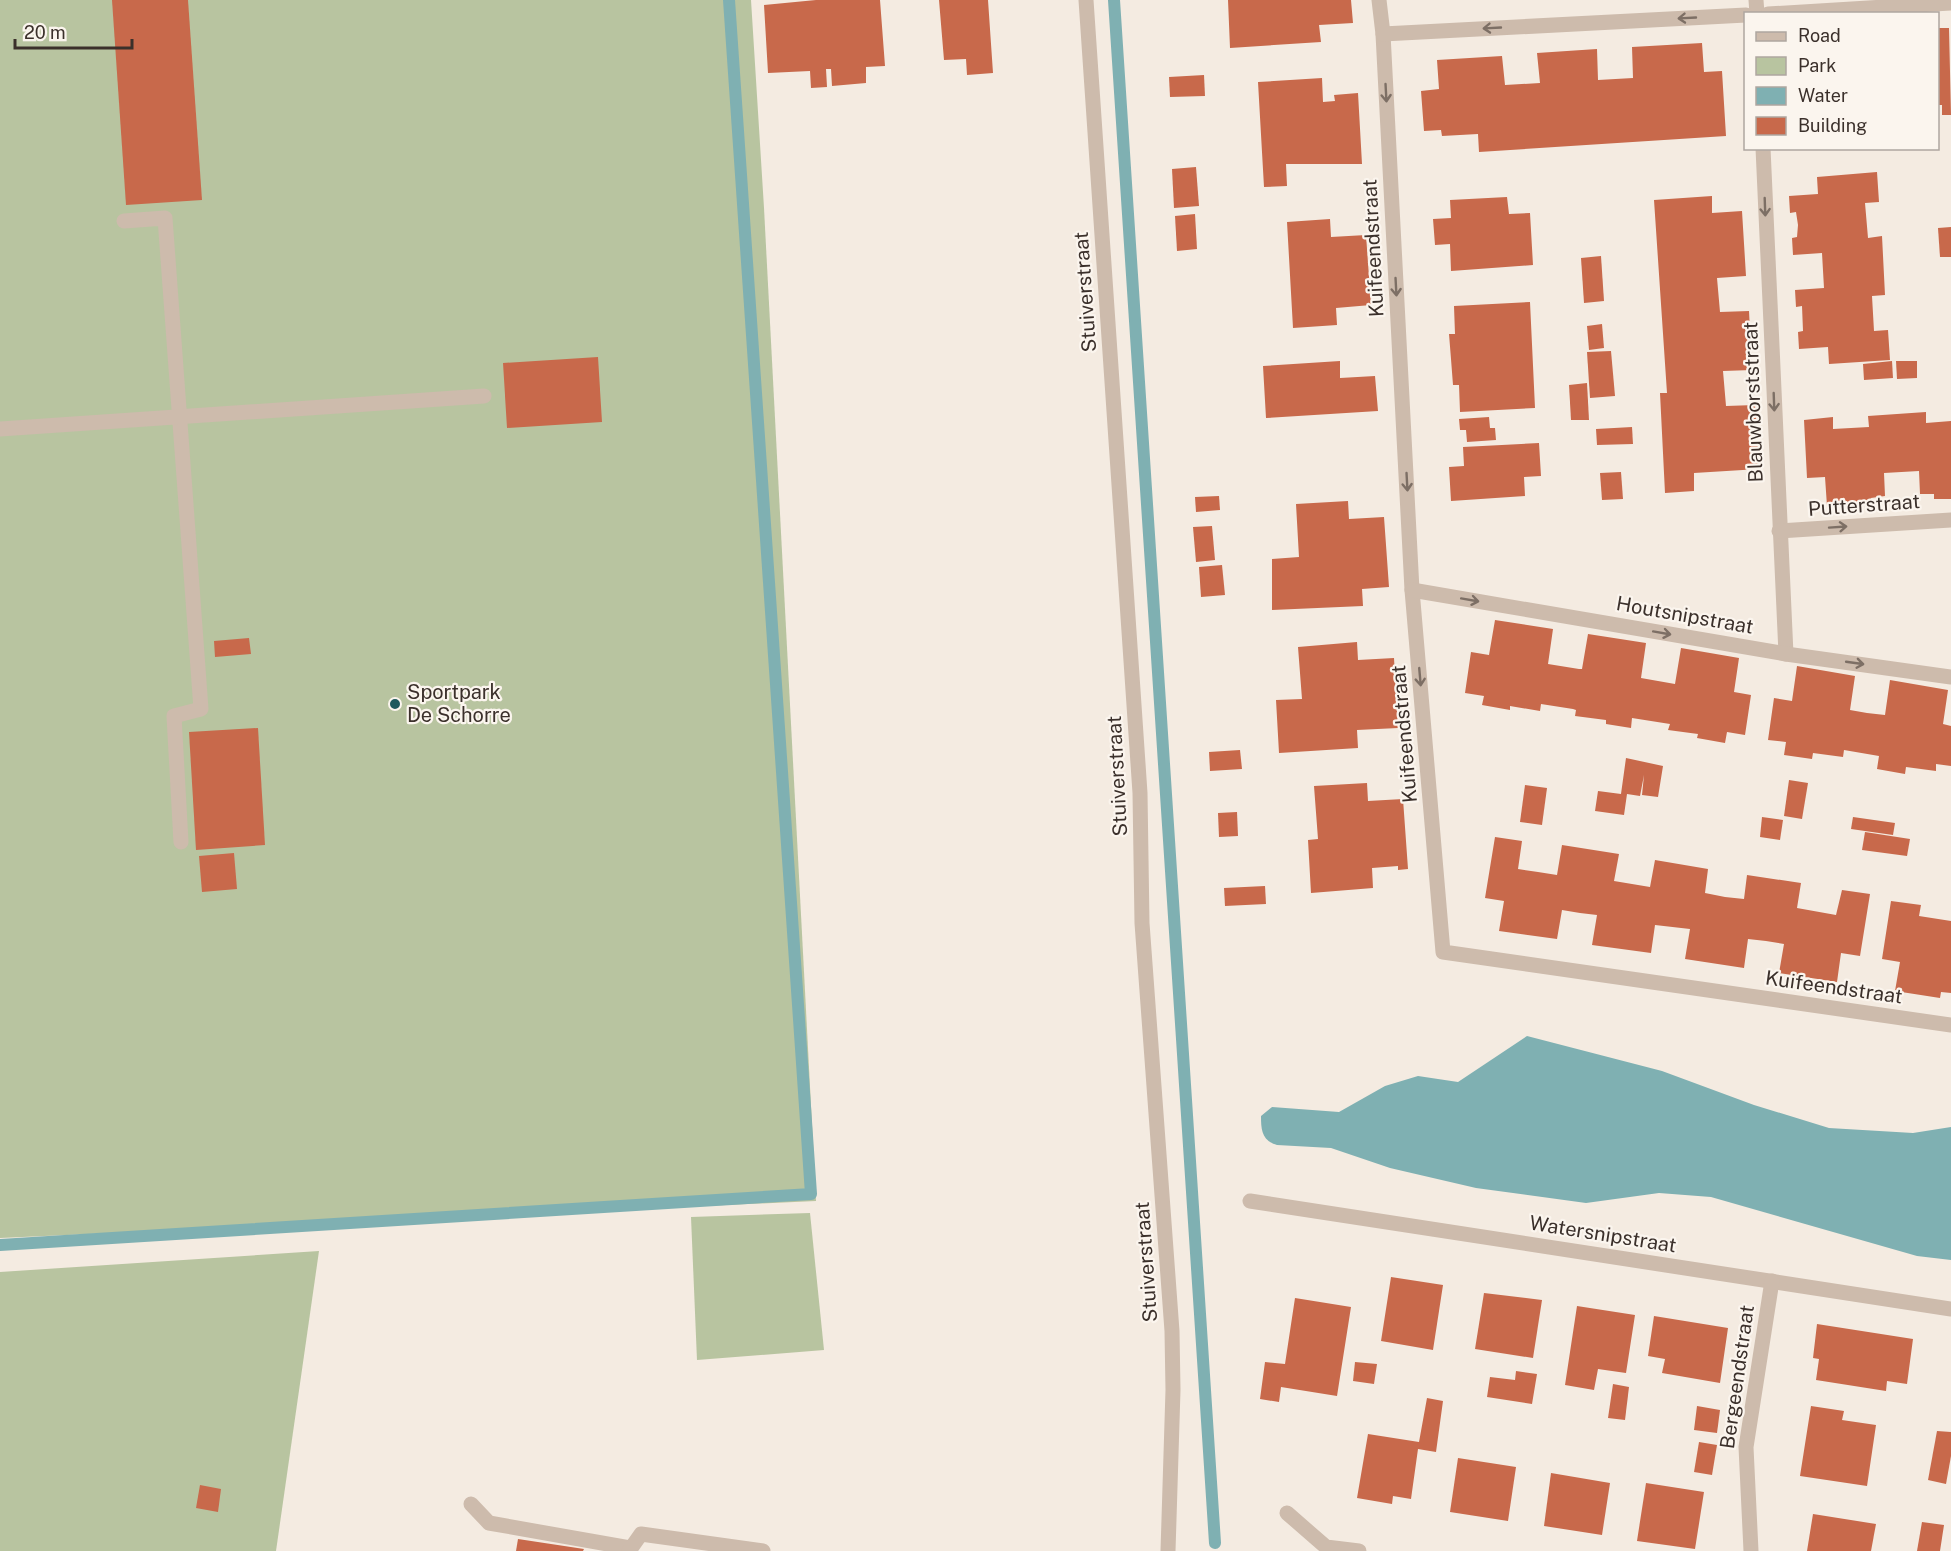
<svg xmlns="http://www.w3.org/2000/svg" width="1951" height="1551" font-family="'Public Sans',sans-serif">
  <style>
    .green { fill: #b8c4a0 }
    .water { fill: #7fb0b2 }
    .lines { fill: none; stroke-linecap: round; stroke-linejoin: round }
    .stream { stroke: #7fb0b2; stroke-width: 12 }
    .building { fill: #c8694b }
    .lane { stroke: #cdbbac; stroke-width: 15 }
    .street { stroke: #cdbbac; stroke-width: 15 }
    .oneway { stroke: #7d6f65 }
    .poi-dot { fill: #1f5a5e; stroke: #fbf5ee; stroke-width: 2 }
    .labels { text-anchor: middle; stroke-width: 4.5; stroke-linejoin: round; paint-order: stroke }
    .street-label { font-size: 20px; fill: #3b302b; stroke: #fbf5ee }
    .poi-label { font-size: 20px; fill: #3b302b; stroke: #fbf5ee; text-anchor: start }
  </style>
  <rect width="100%" height="100%" fill="#f4ebe1"/>
  <!-- green -->
  <g class="green">
    <path d="M0 0H751L764 208 816 1201 0 1238Z"/>
    <path d="M810 1213 824 1350 697 1360 691 1217Z"/>
    <path d="M319 1251 276 1551H0V1272Z"/>
  </g>
  <!-- water -->
  <path class="water" d="M1527 1036 1662 1071 1754 1105 1829 1128 1913 1133 1951 1127V1260L1917 1256 1711 1197 1659 1193 1586 1203 1476 1188 1390 1168 1331 1148 1277 1145C1262 1141 1261 1130 1261 1116L1272 1107 1339 1112 1385 1086 1418 1076 1458 1082Z"/>
  <g class="lines">
    <!-- stream -->
    <g class="stream">
      <path d="M1114 0 1215 1543"/>
      <path d="M0 1245 811 1194 729 0"/>
    </g>
  </g>
  <!-- building -->
  <g class="building">
    <path d="M112 0H188L202 200 126 205Z"/>
    <path d="M816 0H880L885 66 866 67V83L832 86 831 69H826L827 87 811 88 810 71 768 73 764 5Z"/>
    <path d="M939 0H988L993 73 967 75 966 59 944 60Z"/>
    <path d="M1228 0H1351L1353 23 1319 25 1321 42 1230 48Z"/>
    <path d="M1938 28H1949L1951 115H1942V105H1938Z"/>
    <path d="M1702 43 1704 72 1722 71 1726 136 1479 152 1478 134 1442 136 1441 130 1424 131 1421 91 1439 89 1437 60 1502 56 1505 85 1540 83 1537 53 1597 49 1598 80 1633 78 1632 47Z"/>
    <path d="M1204 75 1205 96 1170 97 1169 77Z"/>
    <path d="M1322 78 1323 102 1335 101 1334 95 1358 93 1362 164H1286L1287 186 1264 187 1258 82Z"/>
    <path d="M1196 167 1199 206 1174 208 1172 169Z"/>
    <path d="M1877 172 1879 202 1865 203 1868 238 1882 236 1885 295 1872 296 1874 331 1888 330 1890 360 1829 364 1828 347 1799 349 1798 332 1803 331 1802 306 1796 307 1795 290 1824 288 1822 253 1793 255 1792 238 1797 237 1798 225 1796 212 1790 213 1789 196 1818 194 1817 177Z"/>
    <path d="M1712 196V213L1742 211 1746 276 1717 278 1720 312 1749 311 1752 370 1723 371 1726 406 1755 405 1759 469 1694 473V491L1665 493 1660 393H1667L1654 200Z"/>
    <path d="M1507 197 1509 214 1530 213 1533 265 1451 271 1450 244 1435 245 1433 219 1451 218 1450 200Z"/>
    <path d="M1195 214 1197 249 1177 251 1175 216Z"/>
    <path d="M1330 219 1331 237 1366 235 1371 305 1336 308 1337 325 1293 328 1287 222Z"/>
    <path d="M1951 227V257H1940L1938 228Z"/>
    <path d="M1601 256 1604 301 1584 303 1581 258Z"/>
    <path d="M1530 302 1535 408 1460 412 1459 385H1453L1451 359 1449 334H1455L1454 306Z"/>
    <path d="M1602 324 1604 348 1589 350 1587 326Z"/>
    <path d="M1611 351 1615 396 1590 398 1587 352Z"/>
    <path d="M598 357 602 422 507 428 503 363Z"/>
    <path d="M1340 361V378L1375 376 1378 411 1266 418 1263 366Z"/>
    <path d="M1892 361 1893 378 1864 380 1863 364Z"/>
    <path d="M1896 361H1917V378L1897 379Z"/>
    <path d="M1587 383 1589 420H1571L1569 385Z"/>
    <path d="M1926 412V423L1951 421V499H1934V494H1920L1919 471 1884 473 1885 496 1871 498 1872 503 1827 506 1825 477 1807 478 1804 420 1833 417V429L1869 427 1868 416Z"/>
    <path d="M1489 417 1490 428H1495L1496 440 1467 442 1466 430H1460L1459 419Z"/>
    <path d="M1632 427 1633 444 1597 445 1596 429Z"/>
    <path d="M1539 443 1541 476 1524 477 1525 496 1451 501 1449 467 1464 466 1463 447Z"/>
    <path d="M1621 472 1623 499 1602 500 1600 473Z"/>
    <path d="M1219 496 1220 510 1196 512 1195 497Z"/>
    <path d="M1348 501 1349 519 1384 517 1389 587 1362 589 1363 606 1272 610V559L1299 557 1296 504Z"/>
    <path d="M1212 526 1215 560 1196 562 1193 527Z"/>
    <path d="M1222 565 1225 595 1201 597 1199 567Z"/>
    <path d="M1495 620 1553 629 1548 664 1579 669H1582L1588 634 1646 643 1641 678 1675 684 1681 648 1739 658 1734 692 1751 695 1745 735 1727 732 1725 743 1697 738 1698 734 1668 730 1670 724 1632 718 1631 728 1606 724V720L1575 716 1576 710 1573 709 1541 704 1540 711 1510 706V710L1482 705 1484 696 1465 693 1471 652 1489 655Z"/>
    <path d="M249 638 251 654 215 657 214 641Z"/>
    <path d="M1357 642 1358 660 1394 658 1398 728 1357 730 1358 748 1279 753 1276 700 1302 699 1298 647Z"/>
    <path d="M1797 666 1855 676 1850 710 1867 713 1885 715 1890 680 1948 690 1943 724 1951 726V766L1936 764V771L1906 767 1905 774 1877 769 1879 756 1844 750 1843 757 1813 753 1812 759 1784 755 1786 742 1768 740 1774 698 1792 701Z"/>
    <path d="M258 728 265 845 196 850 189 732Z"/>
    <path d="M1240 750 1242 769 1210 771 1209 752Z"/>
    <path d="M1626 758 1663 766 1658 797 1642 795 1644 775 1640 796 1627 794 1624 815 1595 811 1598 791 1621 794Z"/>
    <path d="M1789 780 1808 783 1802 819 1784 816Z"/>
    <path d="M1367 783 1368 801 1403 799 1408 869 1398 870V866L1372 868 1373 888 1311 893 1308 840 1318 839 1314 786Z"/>
    <path d="M1525 785 1547 788 1542 825 1520 822Z"/>
    <path d="M1237 812 1238 836 1219 837 1218 813Z"/>
    <path d="M1762 817 1783 820 1780 840 1760 837Z"/>
    <path d="M1853 817 1895 823 1893 835 1851 829Z"/>
    <path d="M1865 832 1910 839 1907 856 1862 850Z"/>
    <path d="M1495 837 1522 841 1518 869 1538 872 1557 875 1562 845 1619 854 1614 881 1650 887 1655 860 1708 869 1705 893 1725 897 1744 899 1747 875 1801 883 1797 908 1836 915 1842 890 1870 894 1860 956 1841 953 1837 982 1779 973 1784 944 1766 941 1748 939 1744 968 1685 959 1690 929 1655 925 1651 953 1592 945 1597 915 1580 913 1562 910 1557 939 1499 931 1504 901 1485 898Z"/>
    <path d="M234 853 237 889 202 892 199 856Z"/>
    <path d="M1265 886 1266 904 1225 906 1224 888Z"/>
    <path d="M1891 901 1921 905 1919 916 1951 921V993L1941 992 1940 998 1895 991 1900 962 1882 959Z"/>
    <path d="M1391 1277 1443 1285 1433 1350 1381 1341Z"/>
    <path d="M1484 1293 1542 1300 1533 1358 1475 1349Z"/>
    <path d="M1295 1298 1351 1307 1337 1396 1281 1387 1279 1402 1260 1399 1265 1362 1285 1364Z"/>
    <path d="M1577 1306 1635 1315 1626 1373 1598 1369 1594 1390 1565 1385Z"/>
    <path d="M1654 1316 1728 1328 1720 1383 1662 1373 1665 1359 1648 1356Z"/>
    <path d="M1817 1324 1913 1339 1907 1384 1887 1381 1886 1391 1816 1380 1819 1359 1813 1358Z"/>
    <path d="M1355 1362 1377 1364 1374 1384 1353 1381Z"/>
    <path d="M1516 1371 1537 1374 1532 1404 1487 1397 1490 1377 1515 1380Z"/>
    <path d="M1613 1384 1629 1387 1625 1420 1608 1418Z"/>
    <path d="M1427 1398 1443 1401 1436 1452 1418 1449 1411 1499 1393 1496 1392 1504 1357 1498 1368 1434 1419 1442Z"/>
    <path d="M1697 1406 1720 1410 1717 1433 1694 1430Z"/>
    <path d="M1811 1406 1844 1411 1842 1420 1876 1425 1867 1486 1800 1476Z"/>
    <path d="M1937 1431 1951 1432V1456L1946 1484 1928 1480Z"/>
    <path d="M1699 1442 1717 1445 1712 1475 1694 1472Z"/>
    <path d="M1458 1458 1516 1467 1508 1521 1450 1512Z"/>
    <path d="M1551 1473 1610 1483 1602 1535 1544 1526Z"/>
    <path d="M1646 1483 1704 1492 1695 1549 1637 1541Z"/>
    <path d="M200 1485 221 1489 218 1512 196 1508Z"/>
    <path d="M1813 1514 1876 1524 1871 1551H1807Z"/>
    <path d="M1922 1522 1944 1525 1940 1551H1917Z"/>
    <path d="M518 1539 584 1549 583 1551H516Z"/>
  </g>
  <g class="lines">
    <!-- lane -->
    <g class="lane">
      <path d="M124 221 165 218 201 709 174 716 181 842"/>
      <path d="M0 429 484 396"/>
      <path d="M471 1504 489 1523 630 1548"/>
      <path d="M629 1551 641 1534 763 1551"/>
    </g>
    <!-- street -->
    <g class="street">
      <path d="M1086 0 1140 793 1142 923 1172 1331 1173 1390 1168 1551"/>
      <path d="M1379 0 1383 34 1412 590 1443 952 1951 1025"/>
      <path d="M1756 0 1757 14"/>
      <path d="M1768 14 1951 3"/>
      <path d="M1383 34 1746 15"/>
      <path d="M1763 148 1786 654"/>
      <path d="M1779 531 1951 520"/>
      <path d="M1412 590 1786 654 1951 677"/>
      <path d="M1250 1201 1951 1309"/>
      <path d="M1287 1513 1326 1547 1359 1551"/>
      <path d="M1751 1551 1746 1447 1772 1281"/>
    </g>
  </g>
  <!-- one-way arrows -->
  <defs><path id="oneway-shaft" d="M-6 0H5M1.5-3L5.5 0L1.5 3" fill="none" stroke-width="1.6" stroke-linecap="round" stroke-linejoin="round" transform="scale(1.5)"/></defs>
  <g class="oneway">
    <use href="#oneway-shaft" transform="translate(1687 18) rotate(177)"/>
    <use href="#oneway-shaft" transform="translate(1492 28) rotate(177)"/>
    <use href="#oneway-shaft" transform="translate(1386 93) rotate(87)"/>
    <use href="#oneway-shaft" transform="translate(1765 207) rotate(88)"/>
    <use href="#oneway-shaft" transform="translate(1396 287) rotate(87)"/>
    <use href="#oneway-shaft" transform="translate(1774 402) rotate(88)"/>
    <use href="#oneway-shaft" transform="translate(1407 482) rotate(87)"/>
    <use href="#oneway-shaft" transform="translate(1838 527) rotate(-4)"/>
    <use href="#oneway-shaft" transform="translate(1470 600) rotate(10)"/>
    <use href="#oneway-shaft" transform="translate(1662 633) rotate(10)"/>
    <use href="#oneway-shaft" transform="translate(1855 663) rotate(8)"/>
    <use href="#oneway-shaft" transform="translate(1420 677) rotate(85)"/>
  </g>
  <!-- markers -->
  <circle class="poi-dot" cx="395" cy="704" r="6"/>
  <g class="labels">
    <!-- street labels -->
    <g class="street-label">
      <text transform="translate(1373 248) rotate(-93)" y="7">Kuifeendstraat</text>
      <text transform="translate(1085 292) rotate(-94)" y="7">Stuiverstraat</text>
      <text transform="translate(1753 402) rotate(-92)" y="7">Blauwborststraat</text>
      <text transform="translate(1864 505) rotate(-4)" y="7">Putterstraat</text>
      <text transform="translate(1685 615) rotate(10)" y="7">Houtsnipstraat</text>
      <text transform="translate(1404 734) rotate(-95)" y="7">Kuifeendstraat</text>
      <text transform="translate(1117 776) rotate(-93)" y="7">Stuiverstraat</text>
      <text transform="translate(1834 987) rotate(8)" y="7">Kuifeendstraat</text>
      <text transform="translate(1603 1234) rotate(9)" y="7">Watersnipstraat</text>
      <text transform="translate(1146 1262) rotate(-94)" y="7">Stuiverstraat</text>
      <text transform="translate(1737 1377) rotate(-82)" y="7">Bergeendstraat</text>
    </g>
    <!-- poi labels -->
    <g class="poi-label">
      <text x="407" y="699">Sportpark<tspan x="407" dy="23">De Schorre</tspan></text>
    </g>
  </g>
  <!-- legend -->
  <rect x="1744" y="12" width="195" height="138" fill="#fbf5ee" stroke="#aea6a0" stroke-width="1.5"/>
  <rect x="1756" y="32" width="30" height="9" fill="#cdbbac" stroke="#aea6a0" stroke-width="1.5"/>
  <text x="1798" y="42" font-size="18" fill="#3b302b">Road</text>
  <rect x="1756" y="57" width="30" height="18" fill="#b8c4a0" stroke="#aea6a0" stroke-width="1.5"/>
  <text x="1798" y="72" font-size="18" fill="#3b302b">Park</text>
  <rect x="1756" y="87" width="30" height="18" fill="#7fb0b2" stroke="#aea6a0" stroke-width="1.5"/>
  <text x="1798" y="102" font-size="18" fill="#3b302b">Water</text>
  <rect x="1756" y="117" width="30" height="18" fill="#c8694b" stroke="#aea6a0" stroke-width="1.5"/>
  <text x="1798" y="132" font-size="18" fill="#3b302b">Building</text>
  <!-- scale -->
  <path d="M15 39v9h117v-9" fill="none" stroke="#3b302b" stroke-width="3"/>
  <text x="24" y="39" font-size="18" fill="#3b302b" stroke="#fbf5ee" stroke-width="4.5" paint-order="stroke">20 m</text>
</svg>
